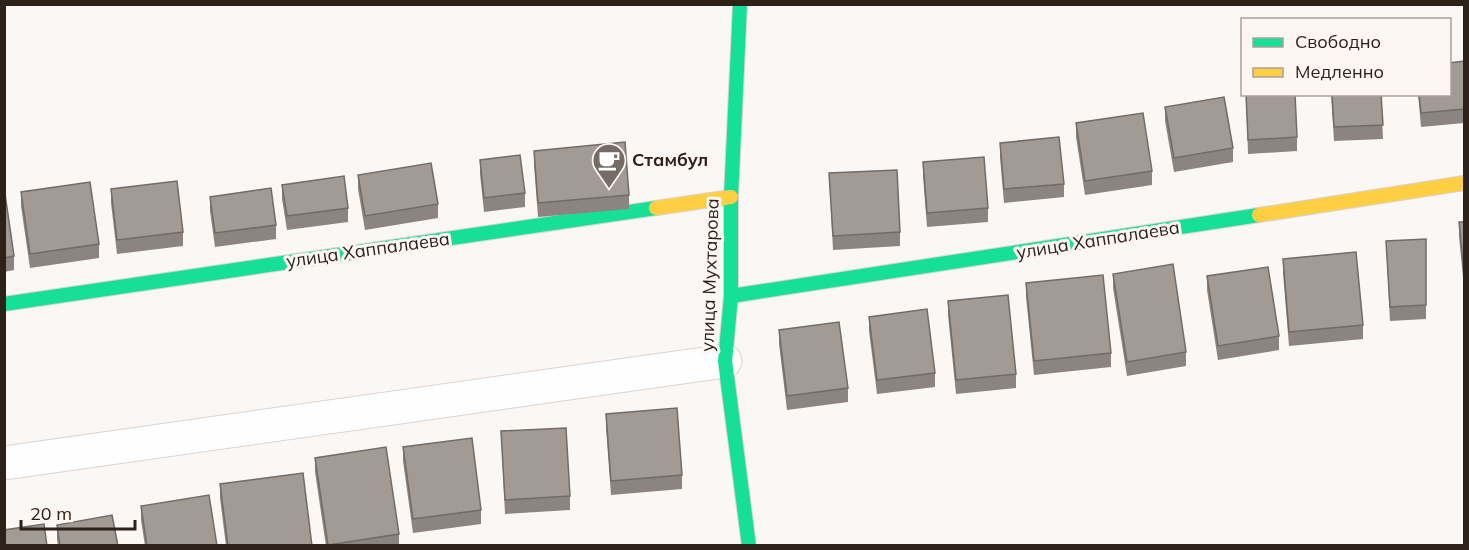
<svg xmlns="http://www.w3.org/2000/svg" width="1469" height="550" font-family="Mulish,sans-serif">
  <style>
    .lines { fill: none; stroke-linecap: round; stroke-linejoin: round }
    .street-casing { stroke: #dbd4cf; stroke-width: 35 }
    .fast-casing { stroke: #dbd4cf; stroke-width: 16 }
    .slow-casing { stroke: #dbd4cf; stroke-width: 16 }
    .street { stroke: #fefefe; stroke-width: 33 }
    .fast { stroke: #16e098; stroke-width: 14 }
    .slow { stroke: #ffcf43; stroke-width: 14 }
    .wall { fill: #8b8480 }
    .building { fill: #a29a95; stroke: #716c68; stroke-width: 1.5 }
    .labels { text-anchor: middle; stroke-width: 6; stroke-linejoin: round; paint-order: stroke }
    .poi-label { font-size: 18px; font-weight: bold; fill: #2d211b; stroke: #fdf6f2; text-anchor: start }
    .street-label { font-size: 18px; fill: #2d211b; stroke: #fdf6f2 }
  </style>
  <rect width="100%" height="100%" fill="#faf7f5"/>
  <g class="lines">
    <defs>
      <path id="street" d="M4 463 725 361"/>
      <g id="fast">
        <path d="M740 4 731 197V296L725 361 749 546"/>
        <path d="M731 296 1259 215"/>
        <path d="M4 304 656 208"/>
      </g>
      <g id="slow">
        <path d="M656 208 731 197"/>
        <path d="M1259 215 1464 183"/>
      </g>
    </defs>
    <!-- street casing -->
    <use href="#street" class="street-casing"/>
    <!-- fast casing -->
    <use href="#fast" class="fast-casing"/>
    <!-- slow casing -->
    <use href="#slow" class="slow-casing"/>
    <!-- street -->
    <use href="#street" class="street"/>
    <!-- fast -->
    <use href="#fast" class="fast"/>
    <!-- slow -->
    <use href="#slow" class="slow"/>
  </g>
  <!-- wall -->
  <g class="wall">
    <path d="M1464 67V123L1421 127 1418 94H1449Z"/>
    <path d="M1246 94 1297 137V151L1248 154Z"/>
    <path d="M1331 94H1381L1383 139 1334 141Z"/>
    <path d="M1165 107 1233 148V162L1174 172 1165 121Z"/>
    <path d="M1076 123 1152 171V185L1085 195 1076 137Z"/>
    <path d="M1000 143 1064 184V197L1004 203 1000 157Z"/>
    <path d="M534 151 629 195V209L538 217 534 165Z"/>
    <path d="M480 160 525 193V207L484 212 480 174Z"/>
    <path d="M923 162 988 208V222L927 227 923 176Z"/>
    <path d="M829 173 900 232V246L833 250Z"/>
    <path d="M358 175 438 204V218L365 230 358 189Z"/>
    <path d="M282 185 348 208V222L287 230 282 199Z"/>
    <path d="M4 187 14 256V270L4 272Z"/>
    <path d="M111 189 183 232V246L117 254 111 203Z"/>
    <path d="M21 192 99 244V258L30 268 21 206Z"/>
    <path d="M210 197 276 225V239L215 247 210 211Z"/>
    <path d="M1459 222H1464V288L1459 236Z"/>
    <path d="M1426 239V319L1390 321 1386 241Z"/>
    <path d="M1283 259 1363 325V339L1289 346 1283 273Z"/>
    <path d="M1113 274 1186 352V366L1127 376 1113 288Z"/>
    <path d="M1207 276 1279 336V350L1218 360 1207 290Z"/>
    <path d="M1026 283 1111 353V367L1034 375 1026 297Z"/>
    <path d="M948 301 1016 374V388L956 394 948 315Z"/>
    <path d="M869 317 935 373V387L877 394 869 331Z"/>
    <path d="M779 330 848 388V402L787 410 779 344Z"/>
    <path d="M606 414 682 475V489L611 495 606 428Z"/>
    <path d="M501 431 570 496V510L505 514Z"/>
    <path d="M403 447 481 510V524L413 533 403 461Z"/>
    <path d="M315 458 399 534V546H326L315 472Z"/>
    <path d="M220 484 312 546H226L220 498Z"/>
    <path d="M141 506 217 546H145L141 520Z"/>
    <path d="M57 525 118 546H58L57 539Z"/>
  </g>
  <!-- building -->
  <g class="building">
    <path d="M1464 61V109L1421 113 1419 94H1449V63Z"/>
    <path d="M1246 94H1295L1297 137 1248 140Z"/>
    <path d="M1332 94H1381L1383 125 1334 127Z"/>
    <path d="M1224 97 1233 148 1174 158 1165 107Z"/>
    <path d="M1143 113 1152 171 1085 181 1076 123Z"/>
    <path d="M1059 137 1064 184 1004 189 1000 143Z"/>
    <path d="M625 142 629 195 538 203 534 151Z"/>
    <path d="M520 155 525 193 484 198 480 160Z"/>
    <path d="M984 157 988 208 927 213 923 162Z"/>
    <path d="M431 163 438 204 365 216 358 175Z"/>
    <path d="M897 170 900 232 833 236 829 173Z"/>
    <path d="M344 176 348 208 287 216 282 185Z"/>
    <path d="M177 181 183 232 117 240 111 189Z"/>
    <path d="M90 182 99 244 30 254 21 192Z"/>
    <path d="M4 187 14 256 4 258Z"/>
    <path d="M271 188 276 225 215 233 210 197Z"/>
    <path d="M1459 222H1464V274Z"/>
    <path d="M1426 239V305L1390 307 1386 241Z"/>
    <path d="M1356 252 1363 325 1289 332 1283 259Z"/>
    <path d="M1173 264 1186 352 1127 362 1113 274Z"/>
    <path d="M1268 267 1279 336 1218 346 1207 276Z"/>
    <path d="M1103 275 1111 353 1034 361 1026 283Z"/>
    <path d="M1008 295 1016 374 956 380 948 301Z"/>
    <path d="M927 309 935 373 877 380 869 317Z"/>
    <path d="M839 322 848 388 787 396 779 330Z"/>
    <path d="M677 408 682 475 611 481 606 414Z"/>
    <path d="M566 428 570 496 505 500 501 431Z"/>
    <path d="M472 438 481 510 413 519 403 447Z"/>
    <path d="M386 447 399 534 328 545 315 458Z"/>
    <path d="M303 473 312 546H228L220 484Z"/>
    <path d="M209 495 217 546H147L141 506Z"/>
    <path d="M112 515 118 546H60L57 525Z"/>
    <path d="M44 524 47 546H4V530Z"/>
  </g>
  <!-- icons -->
  <defs>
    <symbol id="cafe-pin" viewBox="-11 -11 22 30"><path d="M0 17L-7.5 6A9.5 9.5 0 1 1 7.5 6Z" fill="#756c67" stroke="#fdf6f2"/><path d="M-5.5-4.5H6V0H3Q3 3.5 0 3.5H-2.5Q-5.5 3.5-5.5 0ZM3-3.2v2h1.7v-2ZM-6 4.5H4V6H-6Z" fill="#fff"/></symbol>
  </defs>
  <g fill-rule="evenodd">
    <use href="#cafe-pin" x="590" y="141" width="38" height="52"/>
  </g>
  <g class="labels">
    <!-- poi labels -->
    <g class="poi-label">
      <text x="632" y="166">Стамбул</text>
    </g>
    <!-- street labels -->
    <g class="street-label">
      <text transform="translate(1098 240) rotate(-9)" y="6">улица Хаппалаева</text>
      <text transform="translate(368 250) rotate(-8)" y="6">улица Хаппалаева</text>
      <text transform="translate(710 275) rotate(-88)" y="6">улица Мухтарова</text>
    </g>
  </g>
  <!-- border -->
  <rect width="1469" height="550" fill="none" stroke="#2d211b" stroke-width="12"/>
  <!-- legend -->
  <rect x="1241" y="18" width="210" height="78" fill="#fdf6f2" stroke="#aaa19c" stroke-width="1.5"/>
  <rect x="1253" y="38" width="30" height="9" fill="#16e098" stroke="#aaa19c" stroke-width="1.5"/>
  <text x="1295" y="48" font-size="18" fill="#2d211b">Свободно</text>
  <rect x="1253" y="68" width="30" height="9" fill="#ffcf43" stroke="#aaa19c" stroke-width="1.5"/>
  <text x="1295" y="78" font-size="18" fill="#2d211b">Медленно</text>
  <!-- scale -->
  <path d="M21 520v9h114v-9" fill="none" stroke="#2d211b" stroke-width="3"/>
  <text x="30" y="520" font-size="18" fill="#2d211b" stroke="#fdf6f2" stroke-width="4.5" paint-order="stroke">20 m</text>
</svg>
